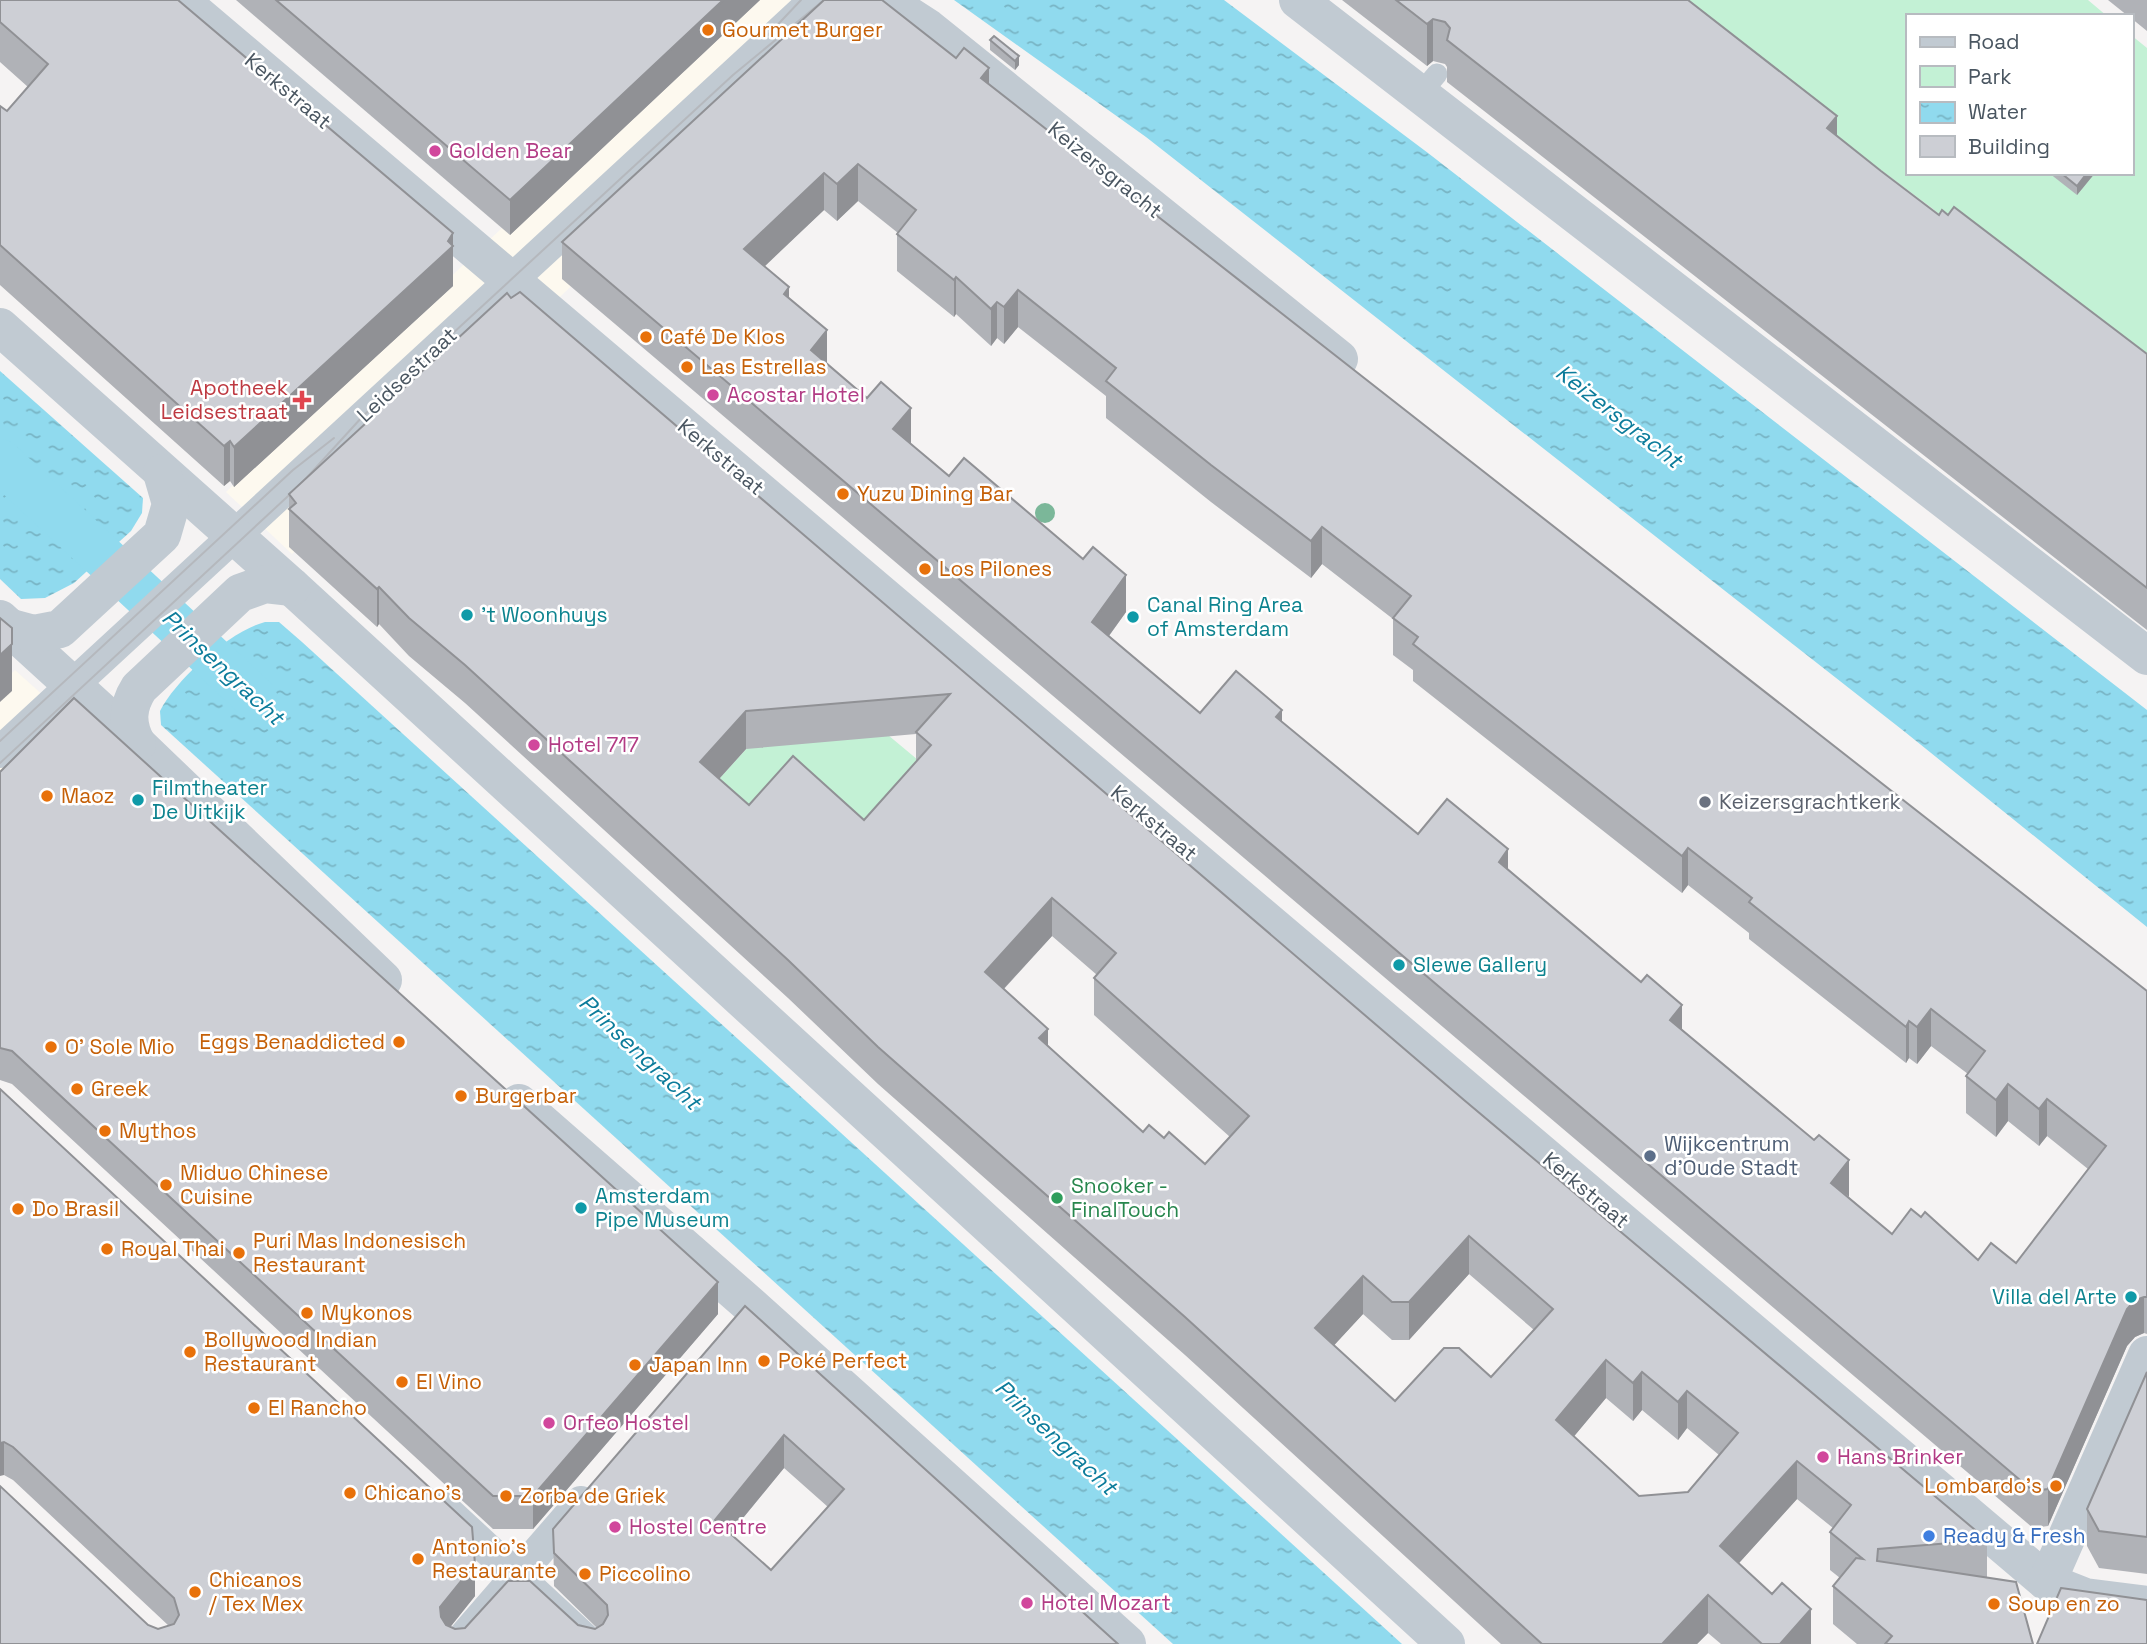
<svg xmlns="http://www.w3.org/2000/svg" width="2147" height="1644" font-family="'Space Grotesk',sans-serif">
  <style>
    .commercial { fill: #fdf9ef }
    .green { fill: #c3f1d5 }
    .water { fill: url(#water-ripples) }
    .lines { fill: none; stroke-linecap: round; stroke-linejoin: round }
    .canal { stroke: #90daee; stroke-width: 44 }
    .service { stroke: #c1cad2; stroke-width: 21 }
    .pedestrian { stroke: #c1cad2; stroke-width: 32 }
    .minor { stroke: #c1cad2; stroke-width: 38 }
    .tram { stroke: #b5b8bd; stroke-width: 2 }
    .tree { fill: #7bb799 }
    .wall { fill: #b0b2b7; fill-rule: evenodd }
    .shaded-wall { fill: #909195 }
    .building { fill: #cdcfd5; stroke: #909195; stroke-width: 2; fill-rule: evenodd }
    .food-dot { fill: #e8710a; stroke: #fff; stroke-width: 2.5 }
    .hotel-dot { fill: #d1479c; stroke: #fff; stroke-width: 2.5 }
    .health-dot { fill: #e0444e; stroke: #fff; stroke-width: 2.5 }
    .culture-dot { fill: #0f9aa8; stroke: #fff; stroke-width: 2.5 }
    .worship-dot { fill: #6b7280; stroke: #fff; stroke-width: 2.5 }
    .service-dot { fill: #5c6f8a; stroke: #fff; stroke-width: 2.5 }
    .leisure-dot { fill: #2e9e5b; stroke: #fff; stroke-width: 2.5 }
    .shop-dot { fill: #3f7fe0; stroke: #fff; stroke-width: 2.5 }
    .labels { text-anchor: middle; stroke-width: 5; stroke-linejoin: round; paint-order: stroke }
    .food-label { font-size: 21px; fill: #c56008; stroke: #fff; text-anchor: start }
    .street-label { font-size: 21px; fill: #4a5661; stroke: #fff }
    .hotel-label { font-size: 21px; fill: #b23c85; stroke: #fff; text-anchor: start }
    .health-label { font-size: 21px; fill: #be3a42; stroke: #fff; text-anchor: end }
    .culture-label { font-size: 21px; fill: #0d838f; stroke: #fff; text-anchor: start }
    .worship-label { font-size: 21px; fill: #5b616d; stroke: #fff; text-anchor: start }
    .service-label { font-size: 21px; fill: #4e5e75; stroke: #fff; text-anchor: start }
    .leisure-label { font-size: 21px; fill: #27864d; stroke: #fff; text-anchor: start }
    .shop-label { font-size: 21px; fill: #366cbe; stroke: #fff; text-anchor: start }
    .water-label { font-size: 23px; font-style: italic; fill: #0c7c9b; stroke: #fff }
  </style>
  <defs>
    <pattern id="water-ripples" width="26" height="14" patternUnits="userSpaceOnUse" patternTransform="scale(1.75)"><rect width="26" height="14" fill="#90daee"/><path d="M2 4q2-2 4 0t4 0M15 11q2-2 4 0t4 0" fill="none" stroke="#78b4c4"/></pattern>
  </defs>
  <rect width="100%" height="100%" fill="#f5f3f3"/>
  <!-- commercial -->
  <g class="commercial">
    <path d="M740 0H848L860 9 292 554 226 492Z"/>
    <path d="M15 670 84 732 0 812V685Z"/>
  </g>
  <!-- green -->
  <g class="green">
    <path d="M1654 0H2088L2107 16H1907V173H2131V35L2147 48V390L1933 209Z"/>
    <path d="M801 689 876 725 918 760 856 867 792 816 696 804Z"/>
  </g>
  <!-- water -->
  <g class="water">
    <path d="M954 0H1224L1428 153 2147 710V927L1905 732 1146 137Z"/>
    <path d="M0 371 143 498 142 513 131 531 74 583 45 598 21 599 0 579Z"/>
    <path d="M265 622H279L302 642 1402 1644H1173L161 725 160 711C176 679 230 631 265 622Z"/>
  </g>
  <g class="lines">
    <!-- canal -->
    <path class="canal" d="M0 461 255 698"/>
    <!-- service -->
    <path class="service" d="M1420 94 1437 74"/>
    <!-- pedestrian -->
    <g class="pedestrian">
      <path d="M0 752 815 0"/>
      <path d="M442 1507 590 1644"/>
      <path d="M458 1644 581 1502"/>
    </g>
    <!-- minor -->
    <g class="minor">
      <path d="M180 0 2047 1582 2085 1597 2147 1605"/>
      <path d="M885 0 928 28 1339 359"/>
      <path d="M1298 0 2147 656"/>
      <path d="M0 327 292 587 1446 1644"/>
      <path d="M0 619 137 744 383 980"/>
      <path d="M8 627 34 634 60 629 162 535 171 504 162 473"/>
      <path d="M137 744C126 724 127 707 139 688L240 593 265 584 292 587"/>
      <path d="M519 1103 750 1305 1127 1644"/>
      <path d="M2047 1582 2147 1355"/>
    </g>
    <!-- tram -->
    <g class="tram">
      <path d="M765 38 801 0"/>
      <path d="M0 741 293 470 334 438"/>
      <path d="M0 763 300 485 363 416 733 75 824 0"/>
    </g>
  </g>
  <!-- trees -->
  <circle class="tree" cx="1045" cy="513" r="10"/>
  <!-- wall -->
  <g class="wall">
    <path d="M0 0 453 233V286L234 487 230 481 224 486 0 285V106L7 111 28 87 0 62Z"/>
    <path d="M236 0H760L510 235Z"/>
    <path d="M1342 0H1688L1837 136 1881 171 1939 215H1948L2147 354V630L1447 82V67L1445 64 1433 61 1427 66Z"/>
    <path d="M2108 0H2147V31L2131 18V16H2128Z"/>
    <path d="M994 36 1019 65 1015 70 990 50V40Z"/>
    <path d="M989 84 2147 991V1334L2144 1333 2135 1337 2127 1346 2048 1526 2033 1528 562 279V242ZM858 201 898 233 897 234V271L954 317 956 314 991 346 997 338 1004 344 1018 327 1106 396V418L1211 502 1311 578 1322 564 1393 619V655L1413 670V681L1682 893 1688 885 1749 933V939L1906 1063 1909 1058 1917 1064 1931 1046 1968 1074 1966 1076V1113L1996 1137 2008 1121 2039 1146 2047 1136 2088 1169 2016 1263 1978 1260 1921 1217 1892 1234 1849 1198 1682 1031 1508 870 1418 834 1282 722 1200 713 1109 636 1126 612 949 476 911 444 827 364 789 299 764 266 824 210 837 221Z"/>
    <path d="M2049 173H2095L2077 195Z"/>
    <path d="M511 298 1987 1540V1577L2033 1644H1857L1833 1624V1586L1840 1578 1830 1570V1532L1833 1528 1797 1499 1739 1563 1811 1644H1721L1708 1633 1697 1644H1501L1185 1355 878 1084 788 998 465 703 409 656 379 624 377 627 289 547V494ZM916 734V763L864 820 749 805 719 779 746 749ZM1052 936 1097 975 1094 978V1015L1230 1137 1205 1164 1164 1138 1143 1132 1048 1046 1004 989ZM1469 1274 1534 1330 1491 1377 1395 1401 1334 1345 1363 1314 1392 1340H1409ZM1606 1398 1633 1421 1642 1410 1678 1440 1687 1428 1719 1455 1688 1492 1639 1496 1574 1436Z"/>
    <path d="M0 772 718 1314 533 1529H493L12 1084 0 1080Z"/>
    <path d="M0 1089 475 1596 450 1627 455 1629 578 1625 595 1629 597 1628 554 1586 553 1529 745 1306 1118 1644H0L148 1625 158 1629 169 1626 13 1480 4 1475ZM784 1468 828 1507 771 1570 730 1534Z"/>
    <path d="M2147 1372V1574L2099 1568 2087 1546V1509Z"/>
  </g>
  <!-- shaded-wall -->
  <g class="shaded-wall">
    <path d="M723 0H760L510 235V200Z"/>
    <path d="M1433 19V61L1427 66V24Z"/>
    <path d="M1019 56V65L1015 70V61Z"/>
    <path d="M989 68V105L981 78Z"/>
    <path d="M1837 116V158L1827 128Z"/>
    <path d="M858 164V201L837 221V184Z"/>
    <path d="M824 173V210L744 286V249Z"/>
    <path d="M2087 173H2095L2077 195V186Z"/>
    <path d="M453 233V286L234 487V447L448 241Z"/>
    <path d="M956 277V314L954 317V280Z"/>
    <path d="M789 287V324L784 294Z"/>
    <path d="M1018 290V327L1004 344V307Z"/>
    <path d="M997 302V338L991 346V309Z"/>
    <path d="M827 330V367L811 350Z"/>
    <path d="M911 408V445L893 429Z"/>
    <path d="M230 441V481L224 486V446Z"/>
    <path d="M1322 527V564L1311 578V541Z"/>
    <path d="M1126 575V612L1092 659V622Z"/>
    <path d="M379 587V624L377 627V589Z"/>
    <path d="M12 644V691L0 702V655Z"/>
    <path d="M1282 710V747L1276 717Z"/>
    <path d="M746 711V749L700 800V762Z"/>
    <path d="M1688 848V885L1682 893V856Z"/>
    <path d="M1508 849V886L1499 862Z"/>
    <path d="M1052 898V936L985 1009V972Z"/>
    <path d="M1682 1005V1041L1670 1020Z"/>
    <path d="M1931 1009V1046L1917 1064V1027Z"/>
    <path d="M1909 1021V1058L1906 1063V1027Z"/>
    <path d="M1048 1029V1067L1039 1038Z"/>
    <path d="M2008 1084V1121L1996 1137V1100Z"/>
    <path d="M2047 1099V1136L2039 1146V1109Z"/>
    <path d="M1849 1160V1197L1831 1183Z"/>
    <path d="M1469 1236V1274L1409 1340V1302Z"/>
    <path d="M1363 1276V1314L1315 1366V1328Z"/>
    <path d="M718 1282V1314L533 1529V1496Z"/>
    <path d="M2144 1297V1333L2135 1337 2127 1346 2048 1526V1489L2127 1309 2135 1300Z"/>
    <path d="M1606 1360V1398L1556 1458V1420Z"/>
    <path d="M1642 1372V1410L1633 1421V1383Z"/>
    <path d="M1687 1391V1428L1678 1440V1402Z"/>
    <path d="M784 1435V1468L715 1552V1520Z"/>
    <path d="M4 1442V1475L0 1476V1443Z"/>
    <path d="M1797 1461V1499L1720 1584V1546Z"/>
    <path d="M475 1564V1596L440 1640V1607Z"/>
    <path d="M1708 1595V1633L1697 1644H1663Z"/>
    <path d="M1811 1609V1644H1780Z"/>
  </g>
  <!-- building -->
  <g class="building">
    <path d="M0 0H178L453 233 448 241 453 246 234 447 230 441 224 446 0 245V106L7 111 48 64 0 22Z"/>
    <path d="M276 0H723L510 200Z"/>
    <path d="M824 0H882L956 58 964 48 989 68 981 78 2147 991V1297H2144L2135 1300 2127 1309 2048 1489 2033 1491 562 242ZM858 164 916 210 897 234 954 280 956 277 991 309 997 302 1004 307 1018 290 1116 368 1106 381 1211 465 1311 541 1322 527 1411 596 1393 618 1418 637 1413 644 1682 856 1688 848 1752 898 1749 902 1906 1027 1909 1021 1917 1027 1931 1009 1985 1051 1966 1076 1996 1100 2008 1084 2039 1109 2047 1099 2106 1146 2016 1263 1991 1243 1978 1260 1925 1212 1921 1217 1911 1209 1892 1234 1831 1183 1849 1160 1819 1135 1814 1140 1670 1020 1682 1005 1647 975 1641 982 1499 862 1508 849 1447 799 1418 834 1276 717 1282 710 1236 671 1200 713 1092 622 1126 575 1093 547 1083 559 964 458 949 476 893 429 911 408 881 382 867 398 811 350 827 330 784 294 789 287 744 249 824 173 837 184Z"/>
    <path d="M1396 0H1688L1837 116 1827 128 1881 171 1939 215 1942 210 1948 215 1954 207 2147 354V588L1447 40 1450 28 1445 22 1433 19 1427 24Z"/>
    <path d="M994 36 1019 56 1015 61 990 40Z"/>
    <path d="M2061 173H2087L2077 186Z"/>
    <path d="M520 292 1464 1100 1987 1540 1878 1549 1877 1561 2016 1582 2033 1644H1885L1892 1636 1833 1586 1856 1558 1863 1559 1830 1532 1851 1505 1797 1461 1720 1546 1772 1594 1782 1583 1811 1609 1780 1644H1762L1708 1595 1663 1643 1664 1644H1542L1185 1317 878 1047 788 960 465 665 409 618 379 587 377 589 289 509 296 503 289 494 507 293 511 298ZM950 694 916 732 931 745 864 820 793 756 749 805 700 762 746 711ZM1052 898 1116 953 1094 978 1249 1116 1205 1164 1169 1132 1164 1138 1149 1125 1143 1132 1039 1038 1048 1029 985 972ZM1469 1236 1553 1309 1491 1377 1459 1348H1444L1395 1401 1315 1328 1363 1276 1392 1302H1409ZM1606 1360 1633 1383 1642 1372 1678 1402 1687 1391 1738 1433 1688 1492 1639 1496 1556 1420Z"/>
    <path d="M0 618 12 628V644L0 655Z"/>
    <path d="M74 698 718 1282 533 1496H493L12 1051 0 1048V772Z"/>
    <path d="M0 1089 472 1527 475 1564 440 1607 441 1617 446 1625 455 1629 465 1628 508 1581H530L578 1625 595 1629 603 1624 608 1615 607 1605 554 1553 553 1529 745 1306 1118 1644H0V1486L148 1625 158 1629 174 1624 179 1615 174 1598 13 1447 4 1442 0 1443ZM784 1435 844 1489 771 1570 715 1520Z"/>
    <path d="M2147 1372V1537L2099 1531 2087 1509Z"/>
    <path d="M2061 1588 2147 1600V1644H2037Z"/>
  </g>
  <!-- markers -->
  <g class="food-dot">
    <circle cx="708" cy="30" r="7"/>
    <circle cx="646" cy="337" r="7"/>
    <circle cx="687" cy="367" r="7"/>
    <circle cx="843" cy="494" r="7"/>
    <circle cx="925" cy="569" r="7"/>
    <circle cx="47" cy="796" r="7"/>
    <circle cx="399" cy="1042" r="7"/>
    <circle cx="51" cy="1047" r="7"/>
    <circle cx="77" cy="1089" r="7"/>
    <circle cx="461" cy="1096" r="7"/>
    <circle cx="105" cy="1131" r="7"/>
    <circle cx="166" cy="1185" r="7"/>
    <circle cx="18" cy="1209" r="7"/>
    <circle cx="107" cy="1249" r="7"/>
    <circle cx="239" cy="1253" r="7"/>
    <circle cx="307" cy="1313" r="7"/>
    <circle cx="190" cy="1352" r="7"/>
    <circle cx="764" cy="1361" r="7"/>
    <circle cx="635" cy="1365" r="7"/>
    <circle cx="402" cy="1382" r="7"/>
    <circle cx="254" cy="1408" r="7"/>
    <circle cx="2056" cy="1486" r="7"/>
    <circle cx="350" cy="1493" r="7"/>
    <circle cx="506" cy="1496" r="7"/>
    <circle cx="418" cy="1559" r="7"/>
    <circle cx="585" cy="1574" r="7"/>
    <circle cx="195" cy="1592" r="7"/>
    <circle cx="1994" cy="1604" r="7"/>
  </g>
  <g class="hotel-dot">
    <circle cx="435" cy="151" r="7"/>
    <circle cx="713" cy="395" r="7"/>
    <circle cx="534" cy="745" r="7"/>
    <circle cx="549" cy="1423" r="7"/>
    <circle cx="1823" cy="1457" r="7"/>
    <circle cx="615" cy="1527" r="7"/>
    <circle cx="1027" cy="1603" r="7"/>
  </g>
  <path class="health-dot" d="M298.5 389.5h7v7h7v7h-7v7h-7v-7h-7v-7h7z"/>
  <g class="culture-dot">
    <circle cx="467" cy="615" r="7"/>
    <circle cx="1133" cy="617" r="7"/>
    <circle cx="138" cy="800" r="7"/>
    <circle cx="1399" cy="965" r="7"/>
    <circle cx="581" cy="1208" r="7"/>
    <circle cx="2131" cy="1297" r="7"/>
  </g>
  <circle class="worship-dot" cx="1705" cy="802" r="7"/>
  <circle class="service-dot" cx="1650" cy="1156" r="7"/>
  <circle class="leisure-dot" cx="1057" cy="1198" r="7"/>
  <circle class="shop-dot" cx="1929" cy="1536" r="7"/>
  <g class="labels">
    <!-- food labels -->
    <g class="food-label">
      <text x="722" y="37">Gourmet Burger</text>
      <text x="660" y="344">Café De Klos</text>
      <text x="701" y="374">Las Estrellas</text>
      <text x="857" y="501">Yuzu Dining Bar</text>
      <text x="939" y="576">Los Pilones</text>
      <text x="61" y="803">Maoz</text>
      <text x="385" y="1049" text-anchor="end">Eggs Benaddicted</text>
      <text x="65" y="1054">O' Sole Mio</text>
      <text x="91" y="1096">Greek</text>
      <text x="475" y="1103">Burgerbar</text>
      <text x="119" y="1138">Mythos</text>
      <text x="180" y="1180">Miduo Chinese<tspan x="180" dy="24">Cuisine</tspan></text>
      <text x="32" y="1216">Do Brasil</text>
      <text x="253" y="1248">Puri Mas Indonesisch<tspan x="253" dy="24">Restaurant</tspan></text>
      <text x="121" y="1256">Royal Thai</text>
      <text x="321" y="1320">Mykonos</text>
      <text x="204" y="1347">Bollywood Indian<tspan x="204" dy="24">Restaurant</tspan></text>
      <text x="778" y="1368">Poké Perfect</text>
      <text x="649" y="1372">Japan Inn</text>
      <text x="416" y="1389">El Vino</text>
      <text x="268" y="1415">El Rancho</text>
      <text x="2042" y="1493" text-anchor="end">Lombardo's</text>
      <text x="364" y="1500">Chicano's</text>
      <text x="520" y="1503">Zorba de Griek</text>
      <text x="432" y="1554">Antonio's<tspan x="432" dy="24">Restaurante</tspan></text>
      <text x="599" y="1581">Piccolino</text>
      <text x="209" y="1587">Chicanos<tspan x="209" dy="24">/ Tex Mex</tspan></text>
      <text x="2008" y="1611">Soup en zo</text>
    </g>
    <!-- street labels -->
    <g class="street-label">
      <text transform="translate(288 91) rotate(40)" y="7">Kerkstraat</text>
      <text transform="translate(1105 170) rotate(39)" y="7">Keizersgracht</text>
      <text transform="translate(407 375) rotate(-43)" y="7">Leidsestraat</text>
      <text transform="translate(721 457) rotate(40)" y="7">Kerkstraat</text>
      <text transform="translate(1154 823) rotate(40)" y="7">Kerkstraat</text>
      <text transform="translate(1586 1190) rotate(40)" y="7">Kerkstraat</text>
    </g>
    <!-- hotel labels -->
    <g class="hotel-label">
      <text x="449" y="158">Golden Bear</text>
      <text x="727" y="402">Acostar Hotel</text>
      <text x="548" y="752">Hotel 717</text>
      <text x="563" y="1430">Orfeo Hostel</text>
      <text x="1837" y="1464">Hans Brinker</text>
      <text x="629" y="1534">Hostel Centre</text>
      <text x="1041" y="1610">Hotel Mozart</text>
    </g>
    <!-- health labels -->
    <g class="health-label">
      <text x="288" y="395">Apotheek<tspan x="288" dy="24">Leidsestraat</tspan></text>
    </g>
    <!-- culture labels -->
    <g class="culture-label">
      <text x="1147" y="612">Canal Ring Area<tspan x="1147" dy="24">of Amsterdam</tspan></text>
      <text x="481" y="622">'t Woonhuys</text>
      <text x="152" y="795">Filmtheater<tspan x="152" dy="24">De Uitkijk</tspan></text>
      <text x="1413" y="972">Slewe Gallery</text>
      <text x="595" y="1203">Amsterdam<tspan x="595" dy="24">Pipe Museum</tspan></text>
      <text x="2117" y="1304" text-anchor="end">Villa del Arte</text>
    </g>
    <!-- worship labels -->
    <g class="worship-label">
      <text x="1719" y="809">Keizersgrachtkerk</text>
    </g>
    <!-- service labels -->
    <g class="service-label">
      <text x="1664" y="1151">Wijkcentrum<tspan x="1664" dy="24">d'Oude Stadt</tspan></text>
    </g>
    <!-- leisure labels -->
    <g class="leisure-label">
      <text x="1071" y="1193">Snooker -<tspan x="1071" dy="24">FinalTouch</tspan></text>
    </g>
    <!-- shop labels -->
    <g class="shop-label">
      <text x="1943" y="1543">Ready &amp; Fresh</text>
    </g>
    <!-- water labels -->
    <g class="water-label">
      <text transform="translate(1619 416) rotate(38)" y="8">Keizersgracht</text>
      <text transform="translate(223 667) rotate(43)" y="8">Prinsengracht</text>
      <text transform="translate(640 1052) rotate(43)" y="8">Prinsengracht</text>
      <text transform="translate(1056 1437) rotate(43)" y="8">Prinsengracht</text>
    </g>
  </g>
  <!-- legend -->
  <rect x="1906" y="14" width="228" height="161" fill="#ffffff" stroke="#b7bbc0" stroke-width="2"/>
  <rect x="1920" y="37" width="35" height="10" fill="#c1cad2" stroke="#b7bbc0" stroke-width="2"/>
  <text x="1968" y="49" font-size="21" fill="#4a5661">Road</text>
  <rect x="1920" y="66" width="35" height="21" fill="#c3f1d5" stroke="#b7bbc0" stroke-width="2"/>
  <text x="1968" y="84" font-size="21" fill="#4a5661">Park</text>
  <rect x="1920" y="102" width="35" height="21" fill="url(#water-ripples)" stroke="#b7bbc0" stroke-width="2"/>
  <text x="1968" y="119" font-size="21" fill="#4a5661">Water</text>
  <rect x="1920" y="136" width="35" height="21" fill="#cdcfd5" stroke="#b7bbc0" stroke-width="2"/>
  <text x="1968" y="154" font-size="21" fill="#4a5661">Building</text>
</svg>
